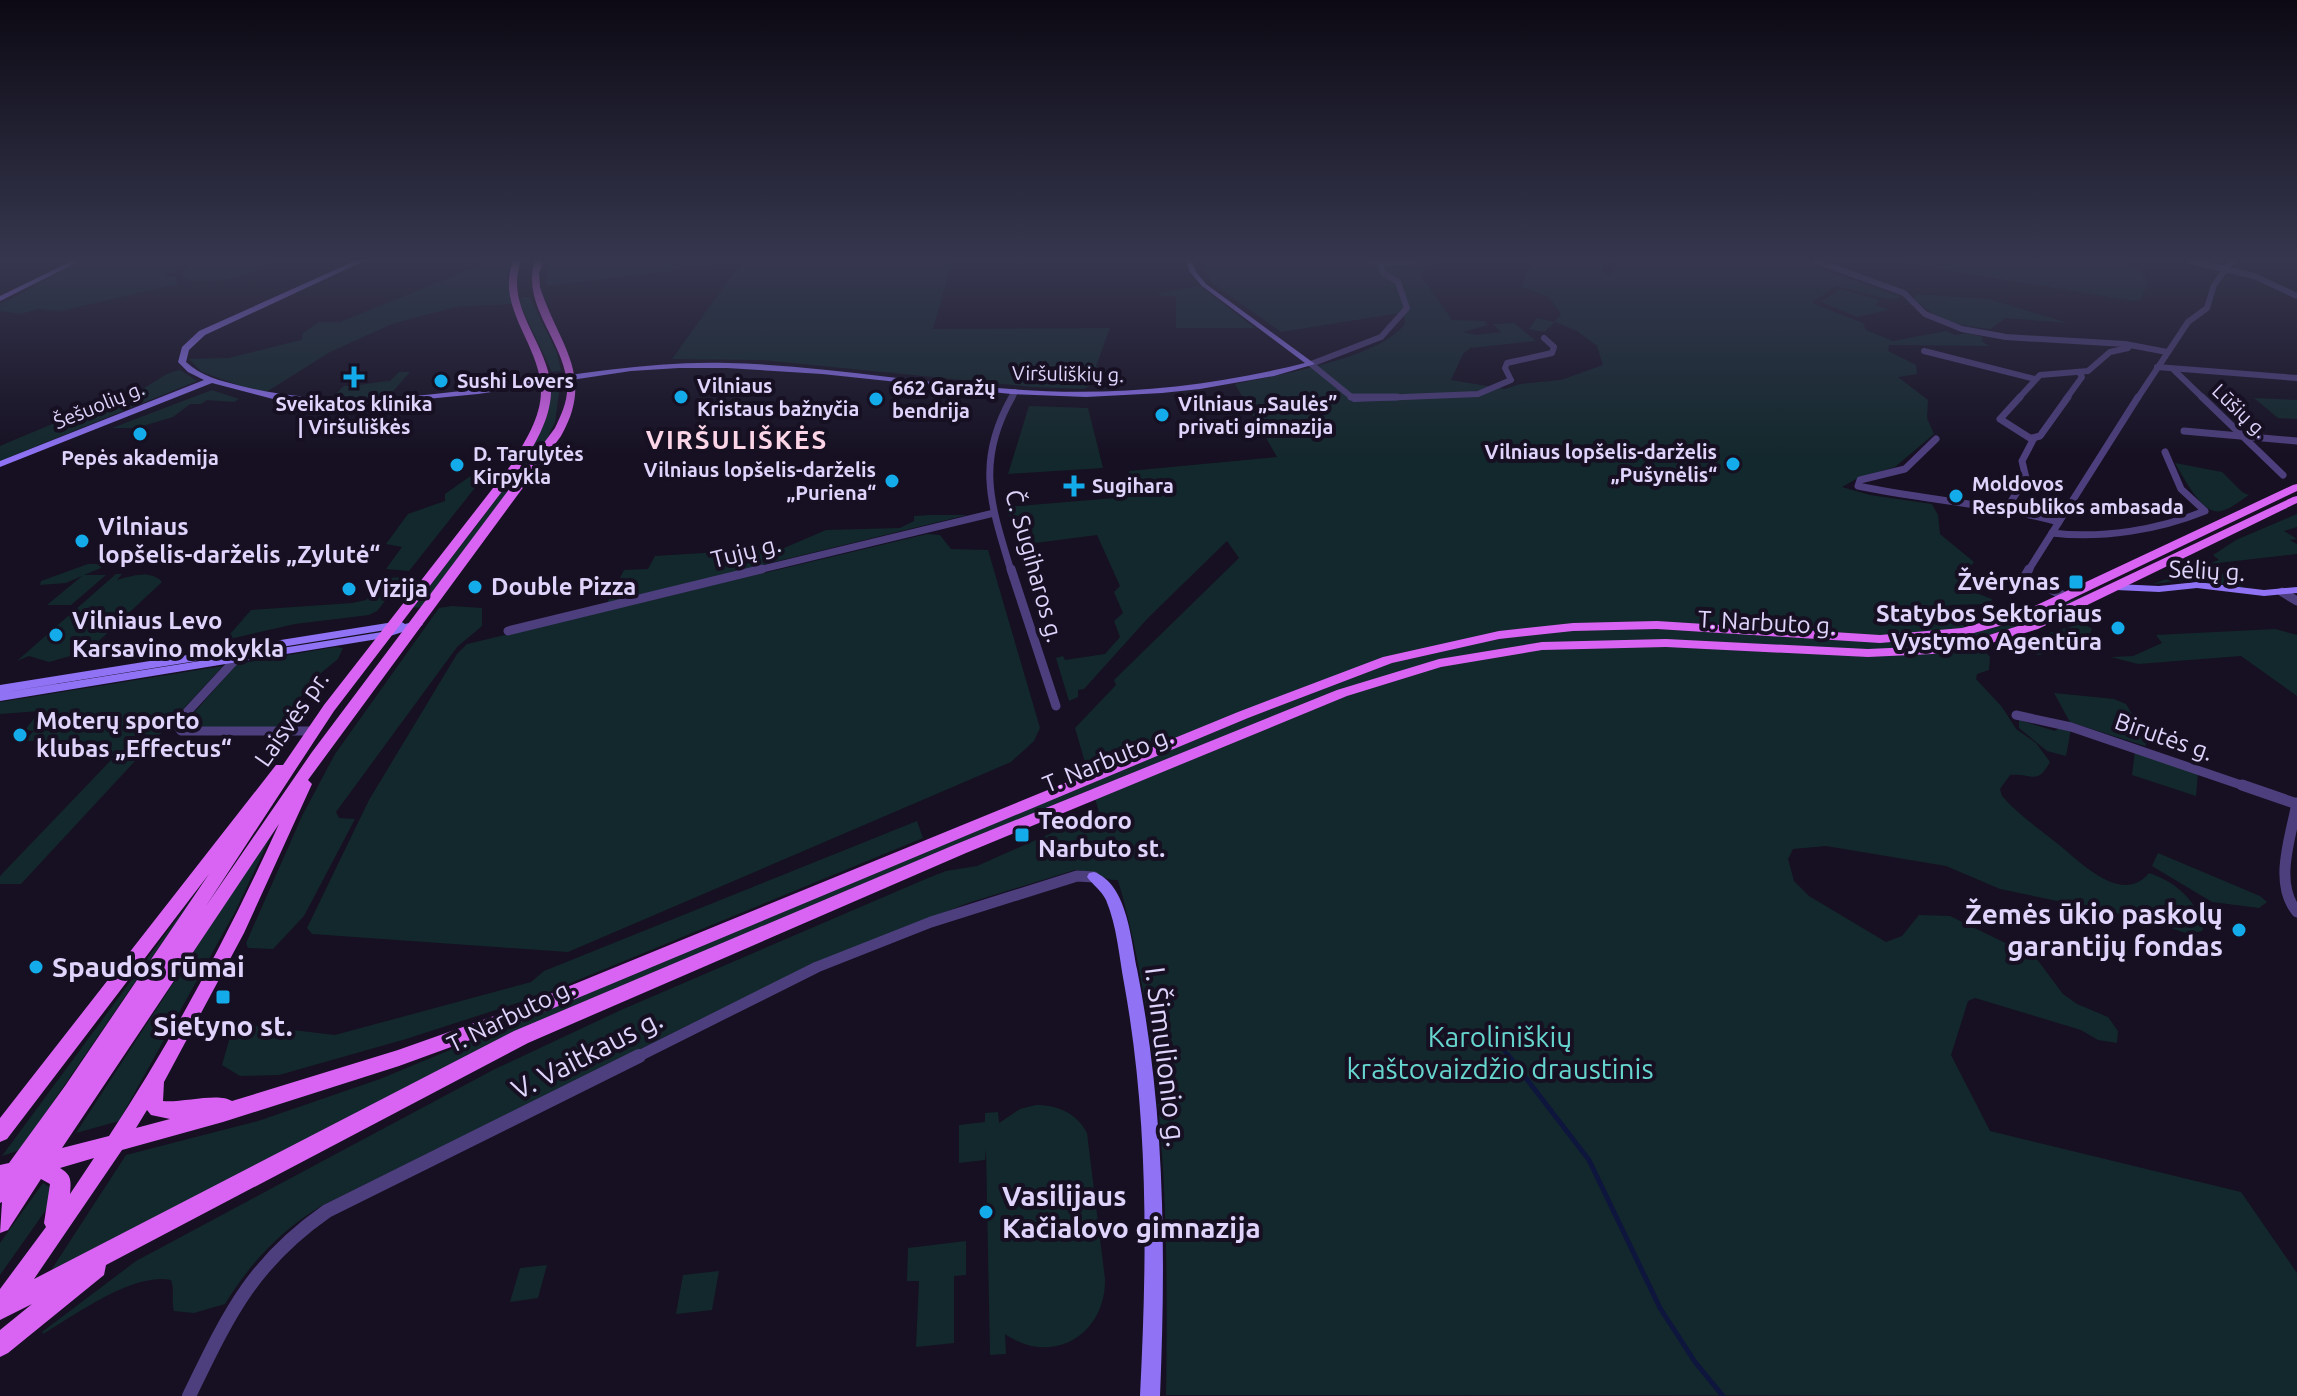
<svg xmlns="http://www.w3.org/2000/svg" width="2297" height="1396" font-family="Ubuntu,sans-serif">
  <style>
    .green { fill: #13282c }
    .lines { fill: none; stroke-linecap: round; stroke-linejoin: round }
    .stream-far1 { stroke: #0e163d; stroke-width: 4 }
    .stream { stroke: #0e163d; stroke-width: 5 }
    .street-far4 { stroke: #4d3f7d; stroke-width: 6 }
    .street-far3 { stroke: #4d3f7d; stroke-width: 7 }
    .street-far2 { stroke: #4d3f7d; stroke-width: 9 }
    .street-far1 { stroke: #4d3f7d; stroke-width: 11 }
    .street { stroke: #4d3f7d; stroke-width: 14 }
    .secondary { fill: #8f73f4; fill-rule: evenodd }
    .primary { fill: #d964f3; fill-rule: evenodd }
    .poi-dot { fill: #13abe9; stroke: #161022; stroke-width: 3 }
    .labels { text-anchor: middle; stroke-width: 8; stroke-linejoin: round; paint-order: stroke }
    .far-street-label { font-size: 20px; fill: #e0d4fc; stroke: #161022 }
    .far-poi-label { font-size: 20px; font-weight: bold; fill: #e0d4fc; stroke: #161022; text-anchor: start }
    .poi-label { font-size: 24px; font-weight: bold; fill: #e0d4fc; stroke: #161022; text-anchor: start }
    .street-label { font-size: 24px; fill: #e0d4fc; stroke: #161022 }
    .far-district-label { font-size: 26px; font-weight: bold; letter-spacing: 2px; fill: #fcd6e7; stroke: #161022 }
    .near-poi-label { font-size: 28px; font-weight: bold; fill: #e0d4fc; stroke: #161022; text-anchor: start }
    .near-park-label { font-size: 28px; fill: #66d6cf; stroke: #161022 }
    .near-street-label { font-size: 28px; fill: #e0d4fc; stroke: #161022 }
  </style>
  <rect width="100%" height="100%" fill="#161022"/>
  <!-- green -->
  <g class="green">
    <path d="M80 261H277C260 272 209 290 181 277L187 266 164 276H175L178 284 61 311 38 309 21 314 0 311V304C29 290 48 277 80 261Z"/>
    <path d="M490 261H514L507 274 512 304 455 307 392 324 330 352 263 394 202 372 189 359 229 358 301 340 303 335H301L318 322H340Z"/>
    <path d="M548 261H952L933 329 1110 328 1096 366 1105 370 1107 375 1084 389 1033 387 762 360 672 359 740 264C717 269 694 263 672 271L549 286 545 283Z"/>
    <path d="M1199 261H1368L1388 266 1451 261 1427 266 1421 276 1452 320 1484 321 1488 325 1463 332 1477 335 1501 332 1493 324 1514 323 1536 341 1470 348 1463 354 1451 380 1505 389 1520 384 1561 380 1603 365 1597 346 1577 331 1555 322 1544 332 1529 329 1537 318 1554 322 1561 314 1549 297 1521 287 1533 261H1606L1601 271 1608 274 1615 271 1614 261H1808L1830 272 1902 297 1891 300 1836 286 1812 303 1863 323 1866 330 1893 341 1946 331 1955 335 1967 333 1983 337 1982 341 1989 346 1889 345 1888 351 1916 365 1917 374 1898 377 1928 400 1927 418 1934 434 1895 467 1858 478 1842 487 1870 495 1932 504 1938 515 1940 534 1974 562 1955 585 1992 599 1990 604 1948 605 1970 634 2022 621 2100 589 2023 625 1974 639 1990 657 1989 670 1977 674 1976 679 2002 707 2016 729 2036 743 2050 762C2037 786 2032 773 2010 775L2000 789 2002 796C2020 817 2043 831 2064 849 2085 867 2124 904 2149 873 2176 882 2194 899 2204 925L2202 931 2188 934 2149 920 2000 889 1946 866 1826 846 1793 849 1788 859 1794 881 1809 896 1886 942 1902 936 1919 915 1950 916 2036 958 2063 994 2077 1004 2108 1017 2118 1031 2117 1043 2098 1040 2081 1030 1975 998 1968 1001 1951 1055 1990 1131 2241 1192 2297 1273V1396L1166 1395C1169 1220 1165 1046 1118 880 1105 881 1091 870 1075 870L968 903 817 962 323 1205C281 1230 251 1262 225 1304L194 1313 174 1311C171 1300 175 1291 171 1280 133 1272 75 1315 43 1334L42 1332 136 1261 493 1070 621 1010 928 878 946 871 977 866 1099 812 1092 789 564 1010 506 1036 48 1275 126 1155 258 1121 380 1079 1091 783 1075 728 1116 685 1114 680 1239 558 1227 541 1148 618 1084 689 1078 690V697L1069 701 1056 658 1063 656 1065 660 1105 654 1120 637 1114 621 1123 613 1114 592 1120 586 1097 535 1028 544 1034 566 1027 567 1006 507 1127 497 1131 495 1129 471 1277 457 1235 384C1277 375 1377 359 1404 325L1405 319 1400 313 1281 332 1212 283Z"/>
    <path d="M1890 261H2119L2140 270 2148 282 2141 299 2133 301Z"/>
    <path d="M1200 286 1255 328H1176V296H1160L1158 293Z"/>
    <path d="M1840 289 1880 300 1876 305 1889 310 1857 317 1821 302Z"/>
    <path d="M1917 294 1989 299 2068 323 2005 318 1991 329C1960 326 1936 321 1914 298Z"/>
    <path d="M522 297H530L557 353 561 371 552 372 519 302 527 300 519 301Z"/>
    <path d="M180 370 197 381 0 461V446C45 426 90 410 135 392 152 386 162 373 180 370Z"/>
    <path d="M399 372H410L387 398 328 401 344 386C359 386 374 382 390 381Z"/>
    <path d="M560 385 555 422 537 459 424 607 411 608C449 559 549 445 551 386Z"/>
    <path d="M212 390 239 399 234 402 207 400 201 404H190L173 417 136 428H112Z"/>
    <path d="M2254 398 2297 400V419L2278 418Z"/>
    <path d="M1029 406 1088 408 1103 468 1008 474Z"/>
    <path d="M2175 463 2222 472 2242 492 2249 495C2241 500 2231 509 2221 511 2202 516 2183 476 2175 463Z"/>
    <path d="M479 470H489L409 571 386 569 402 547 386 544 408 514 445 501V494Z"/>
    <path d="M2297 514V527L2284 531 2297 539 2290 540 2297 544V554L2209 564 2243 587 2186 580 2153 584 2219 560 2213 555 2236 540Z"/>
    <path d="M930 515H967L607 603 624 570 648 569 655 556 784 548 826 530 900 528 914 521V516Z"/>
    <path d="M927 534 940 535 951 549 988 550 1040 728 1034 741 1011 762 568 952 312 934 307 928 369 800 457 654 467 644Z"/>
    <path d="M88 564H101V568L84 575H106L71 605H47L82 576 66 583 40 585 41 581Z"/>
    <path d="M116 574H122L117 580C131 576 151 569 162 582L88 651 49 662 29 656 17 661Z"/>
    <path d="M404 577 377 611 369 615 295 624 225 640 251 610 352 603 366 600 386 578Z"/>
    <path d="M452 606 482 608V626L457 647 336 812 339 818 355 819 304 916 273 949 248 948 246 943 302 816 335 754 439 608Z"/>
    <path d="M2084 623 2092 629 2089 636 2093 645 2091 647 2038 655 2017 647V642Z"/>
    <path d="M2275 629 2297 635V696L2241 656 2138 664 2111 657 2133 656 2162 643 2156 635Z"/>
    <path d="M335 647 343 648 338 659 316 677 276 728 210 729 193 723 191 716 237 664Z"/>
    <path d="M223 666 21 884H0V876L115 756H58L73 740 24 741 34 731 25 730 40 711 0 714V702Z"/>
    <path d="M2054 693 2114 699 2126 704 2148 741 2145 746 2070 722Z"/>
    <path d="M2019 720 2055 731 2060 727 2071 729 2066 756 2047 751 2019 728Z"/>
    <path d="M2135 751 2198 773 2196 796 2132 775Z"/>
    <path d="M917 821 923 838 539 996 406 1039 279 1075 240 1076 222 1065 234 1023 335 1035 531 982 544 971Z"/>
    <path d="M277 823 236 910 119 1121 76 1133Z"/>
    <path d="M2158 853 2260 896 2267 902 2259 908 2212 902 2152 866Z"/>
    <path d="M200 887 20 1150 2 1156Z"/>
    <path d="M1036 1105C1057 1105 1077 1113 1087 1133L1105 1279C1106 1335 1052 1367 1005 1334L1006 1354 990 1355 986 1149 985 1160 959 1163V1125L985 1122V1113L998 1112 999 1123 1020 1109Z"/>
    <path d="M43 1183 52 1189 48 1207 0 1275V1243Z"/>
    <path d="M966 1241V1275L954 1276V1343L916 1347 919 1281H907L908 1248Z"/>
    <path d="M547 1265 538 1298 510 1302 520 1268Z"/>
    <path d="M719 1271 712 1310 676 1314 683 1275Z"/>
  </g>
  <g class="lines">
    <!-- stream-far1 -->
    <path class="stream-far1" d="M1498 1042 1510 1058"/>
    <!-- stream -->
    <path class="stream" d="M1509 1056 1589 1160 1660 1308 1695 1362 1723 1396"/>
    <!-- street-far4 -->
    <g class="street-far4">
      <path d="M1372 261 1384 264 1413 261"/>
      <path d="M1816 261 1904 293 1925 314 1962 329 2006 337 2125 344 2167 352"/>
      <path d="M2190 261 2254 276 2297 296"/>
      <path d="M1924 351 2035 379"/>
      <path d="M1311 364 1354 399 1478 394 1511 380 1505 368 1507 363 1552 353 1554 347 1544 338"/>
      <path d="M1311 364 1381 337 1407 308 1398 282 1383 273 1380 263"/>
      <path d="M2157 367 2297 378"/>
      <path d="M2174 370 2204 399"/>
      <path d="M1011 399 1015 392"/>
      <path d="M2018 399 2040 375 2088 371 2110 352 2128 348"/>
      <path d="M2066 399 2082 377 2079 372"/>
      <path d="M2137 399 2188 322 2207 308 2214 285 2232 261"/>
    </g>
    <!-- street-far3 -->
    <g class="street-far3">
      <path d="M1351 397H1397"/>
      <path d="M2202 397 2283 475"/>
      <path d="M2184 431 2297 441"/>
      <path d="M2032 438 2040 436 2068 397"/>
      <path d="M1936 439 1905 469 1860 480 1858 486C1925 500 1993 504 2059 522"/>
      <path d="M2012 509 2010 503 2026 478 2022 461 2033 440 2000 419 2020 397"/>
      <path d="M2052 533C2102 539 2158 530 2205 511L2181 489 2165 452"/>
      <path d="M754 571 994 513"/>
      <path d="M1011 571C991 505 975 462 1012 397"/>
      <path d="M2028 571 2138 397"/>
    </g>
    <!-- street-far2 -->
    <g class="street-far2">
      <path d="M1011 569 1056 706"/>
      <path d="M2029 569 2025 576 2066 597"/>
      <path d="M2282 592 2297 601"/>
      <path d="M508 631 762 569"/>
      <path d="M236 659 176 724 181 731H313"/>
      <path d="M2016 715 2071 727 2247 787"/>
    </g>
    <!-- street-far1 -->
    <g class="street-far1">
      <path d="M2242 785 2297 804"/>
      <path d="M2297 803C2291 837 2273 883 2297 912"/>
      <path d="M635 1058 817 967 931 922 1077 876 1094 877"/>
    </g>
    <!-- street -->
    <path class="street" d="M189 1396C228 1316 251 1264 327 1211L639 1056"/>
    <!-- secondary -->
    <g class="secondary">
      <path d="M72 261H80L0 301V296Z"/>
      <path d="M355 261H364L205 335 189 350 186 362C201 376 221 381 241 386 294 399 348 401 403 397 511 389 618 360 727 363 822 365 916 383 1011 389 1110 397 1209 387 1305 363L1202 286 1190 272 1186 261H1192L1196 272 1206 284 1315 364 1274 376 1200 389 1162 393 1086 397 1011 394 822 374 727 368H679L631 371 478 394 375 404H324L273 399 212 383 0 467V461L204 380 188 372 178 362 182 347 199 331Z"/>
      <path d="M2197 582 2264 590 2297 587V593L2264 596 2197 588 2159 592 2116 590 2111 587 2116 584 2159 586Z"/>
      <path d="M400 621 405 624 417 621 423 624 421 626 384 638 0 701V693L382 632 392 629 0 693V685Z"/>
      <path d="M1094 872C1127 884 1131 939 1137 969 1165 1110 1166 1252 1160 1396H1140C1147 1258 1149 1120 1124 983 1119 956 1117 926 1106 900 1101 890 1093 885 1087 877L1089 873Z"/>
    </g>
    <!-- primary -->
    <path class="primary" d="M513 261H521C503 309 552 346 551 393 550 420 534 446 520 468L334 711 206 906 312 752 555 428C561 415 568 401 567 386 566 343 520 305 535 261H543L539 273 540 287C558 344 596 375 561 436L308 780 312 784 244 933 164 1082 163 1101C182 1103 219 1092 232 1101L398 1050 511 1010 1238 712 1383 657 1499 631 1573 623 1657 621 1880 635 1962 628 2026 610 2293 485 2297 484V491L2036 616 1963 636 1880 643 1657 629 1573 631 1499 639 1392 663 1248 718 525 1020 399 1066 223 1122 122 1150 34 1279 514 1031 954 845 1337 690 1439 659 1542 642 1666 639 1868 649 1932 646 1976 639 2028 623 2293 497 2297 496V503L2038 629 1978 647 1932 654 1868 657 1666 647 1542 650 1441 667 1347 696 966 853 528 1043 106 1265 104 1275 8 1353 0 1357V1330L32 1304 0 1320V1289L46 1227 44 1223 50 1184 41 1179 8 1230 0 1233 2 1202 0 1203V1165L9 1163 65 1086 209 874 7 1139 0 1142V1118L276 765H283L324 705 511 465C524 443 541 418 541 391 541 345 495 308 513 261ZM279 824C230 932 174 1037 109 1136L62 1148ZM147 1110 151 1115 170 1119 136 1128ZM94 1158 70 1194C71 1181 72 1175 60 1168Z"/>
  </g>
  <!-- sky -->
  <linearGradient id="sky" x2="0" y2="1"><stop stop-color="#0c0913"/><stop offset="0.57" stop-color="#36374f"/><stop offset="1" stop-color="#36374f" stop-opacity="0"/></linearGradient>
  <rect width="2297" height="456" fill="url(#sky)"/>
  <!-- markers -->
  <g class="poi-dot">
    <path d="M350 365h8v8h8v8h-8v8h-8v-8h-8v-8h8z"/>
    <circle cx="441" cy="381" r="8"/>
    <circle cx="681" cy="397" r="8"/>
    <circle cx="876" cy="399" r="8"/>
    <circle cx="1162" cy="415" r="8"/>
    <circle cx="140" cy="434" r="8"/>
    <circle cx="1733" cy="464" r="8"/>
    <circle cx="457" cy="465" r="8"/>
    <circle cx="892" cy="481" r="8"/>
    <path d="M1070 474h8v8h8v8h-8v8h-8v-8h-8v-8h8z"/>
    <circle cx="1956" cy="496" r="8"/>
    <circle cx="82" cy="541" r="8"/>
    <rect x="2068" y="574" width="16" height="16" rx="4"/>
    <circle cx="475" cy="587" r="8"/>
    <circle cx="349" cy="589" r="8"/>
    <circle cx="2118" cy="628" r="8"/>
    <circle cx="56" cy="635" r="8"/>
    <circle cx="20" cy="735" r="8"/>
    <rect x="1014" y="827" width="16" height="16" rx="4"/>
    <circle cx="2239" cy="930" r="8"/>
    <circle cx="36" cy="967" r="8"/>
    <rect x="215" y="989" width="16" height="16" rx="4"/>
    <circle cx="986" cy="1212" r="8"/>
  </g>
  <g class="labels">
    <!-- far-street labels -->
    <g class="far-street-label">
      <text transform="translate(1068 374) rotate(1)" y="7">Viršuliškių g.</text>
      <text transform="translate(99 405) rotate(-22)" y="7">Šešuolių g.</text>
      <text transform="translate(2240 411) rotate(44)" y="7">Lūšių g.</text>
    </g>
    <!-- far-poi labels -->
    <g class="far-poi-label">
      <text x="457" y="388">Sushi Lovers</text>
      <text x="697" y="393">Vilniaus<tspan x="697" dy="23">Kristaus bažnyčia</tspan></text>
      <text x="892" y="395">662 Garažų<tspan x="892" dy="23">bendrija</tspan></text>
      <text x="354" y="411" text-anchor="middle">Sveikatos klinika<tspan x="354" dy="23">| Viršuliškės</tspan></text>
      <text x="1178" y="411">Vilniaus „Saulės”<tspan x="1178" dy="23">privati gimnazija</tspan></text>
      <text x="1717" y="459" text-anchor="end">Vilniaus lopšelis-darželis<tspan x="1717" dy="23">„Pušynėlis“</tspan></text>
      <text x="473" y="461">D. Tarulytės<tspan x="473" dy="23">Kirpykla</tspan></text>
      <text x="140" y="465" text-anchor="middle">Pepės akademija</text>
      <text x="876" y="477" text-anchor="end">Vilniaus lopšelis-darželis<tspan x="876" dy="23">„Puriena“</tspan></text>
      <text x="1972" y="491">Moldovos<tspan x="1972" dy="23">Respublikos ambasada</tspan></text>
      <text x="1092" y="493">Sugihara</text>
    </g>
    <!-- poi labels -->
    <g class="poi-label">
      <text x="98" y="535">Vilniaus<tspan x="98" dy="28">lopšelis-darželis „Zylutė“</tspan></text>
      <text x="2060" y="590" text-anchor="end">Žvėrynas</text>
      <text x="491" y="595">Double Pizza</text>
      <text x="365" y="597">Vizija</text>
      <text x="2102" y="622" text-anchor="end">Statybos Sektoriaus<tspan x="2102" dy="28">Vystymo Agentūra</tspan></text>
      <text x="72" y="629">Vilniaus Levo<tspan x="72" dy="28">Karsavino mokykla</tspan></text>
      <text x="36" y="729">Moterų sporto<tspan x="36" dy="28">klubas „Effectus“</tspan></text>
      <text x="1038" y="829">Teodoro<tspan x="1038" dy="28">Narbuto st.</tspan></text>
    </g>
    <!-- street labels -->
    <g class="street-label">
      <text transform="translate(746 552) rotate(-14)" y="8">Tujų g.</text>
      <text transform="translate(1034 566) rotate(74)" y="8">Č. Sugiharos g.</text>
      <text transform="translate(2207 571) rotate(3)" y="8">Sėlių g.</text>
      <text transform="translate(1767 623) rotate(3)" y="8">T. Narbuto g.</text>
      <text transform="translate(292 719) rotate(-55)" y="8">Laisvės pr.</text>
      <text transform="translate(2164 737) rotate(19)" y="8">Birutės g.</text>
      <text transform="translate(1108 760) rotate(-22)" y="8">T. Narbuto g.</text>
      <text transform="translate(511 1016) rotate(-26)" y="8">T. Narbuto g.</text>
    </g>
    <!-- far-district labels -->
    <g class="far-district-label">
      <text x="737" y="449">VIRŠULIŠKĖS</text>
    </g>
    <!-- near-poi labels -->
    <g class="near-poi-label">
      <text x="2223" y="924" text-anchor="end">Žemės ūkio paskolų<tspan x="2223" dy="32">garantijų fondas</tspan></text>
      <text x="52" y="977">Spaudos rūmai</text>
      <text x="223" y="1036" text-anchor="middle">Sietyno st.</text>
      <text x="1002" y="1206">Vasilijaus<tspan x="1002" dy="32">Kačialovo gimnazija</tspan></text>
    </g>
    <!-- near-park labels -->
    <g class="near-park-label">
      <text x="1500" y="1047">Karoliniškių<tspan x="1500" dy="32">kraštovaizdžio draustinis</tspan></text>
    </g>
    <!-- near-street labels -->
    <g class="near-street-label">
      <text transform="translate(587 1054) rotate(-27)" y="10">V. Vaitkaus g.</text>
      <text transform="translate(1166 1057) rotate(83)" y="10">I. Šimulionio g.</text>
    </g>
  </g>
</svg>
